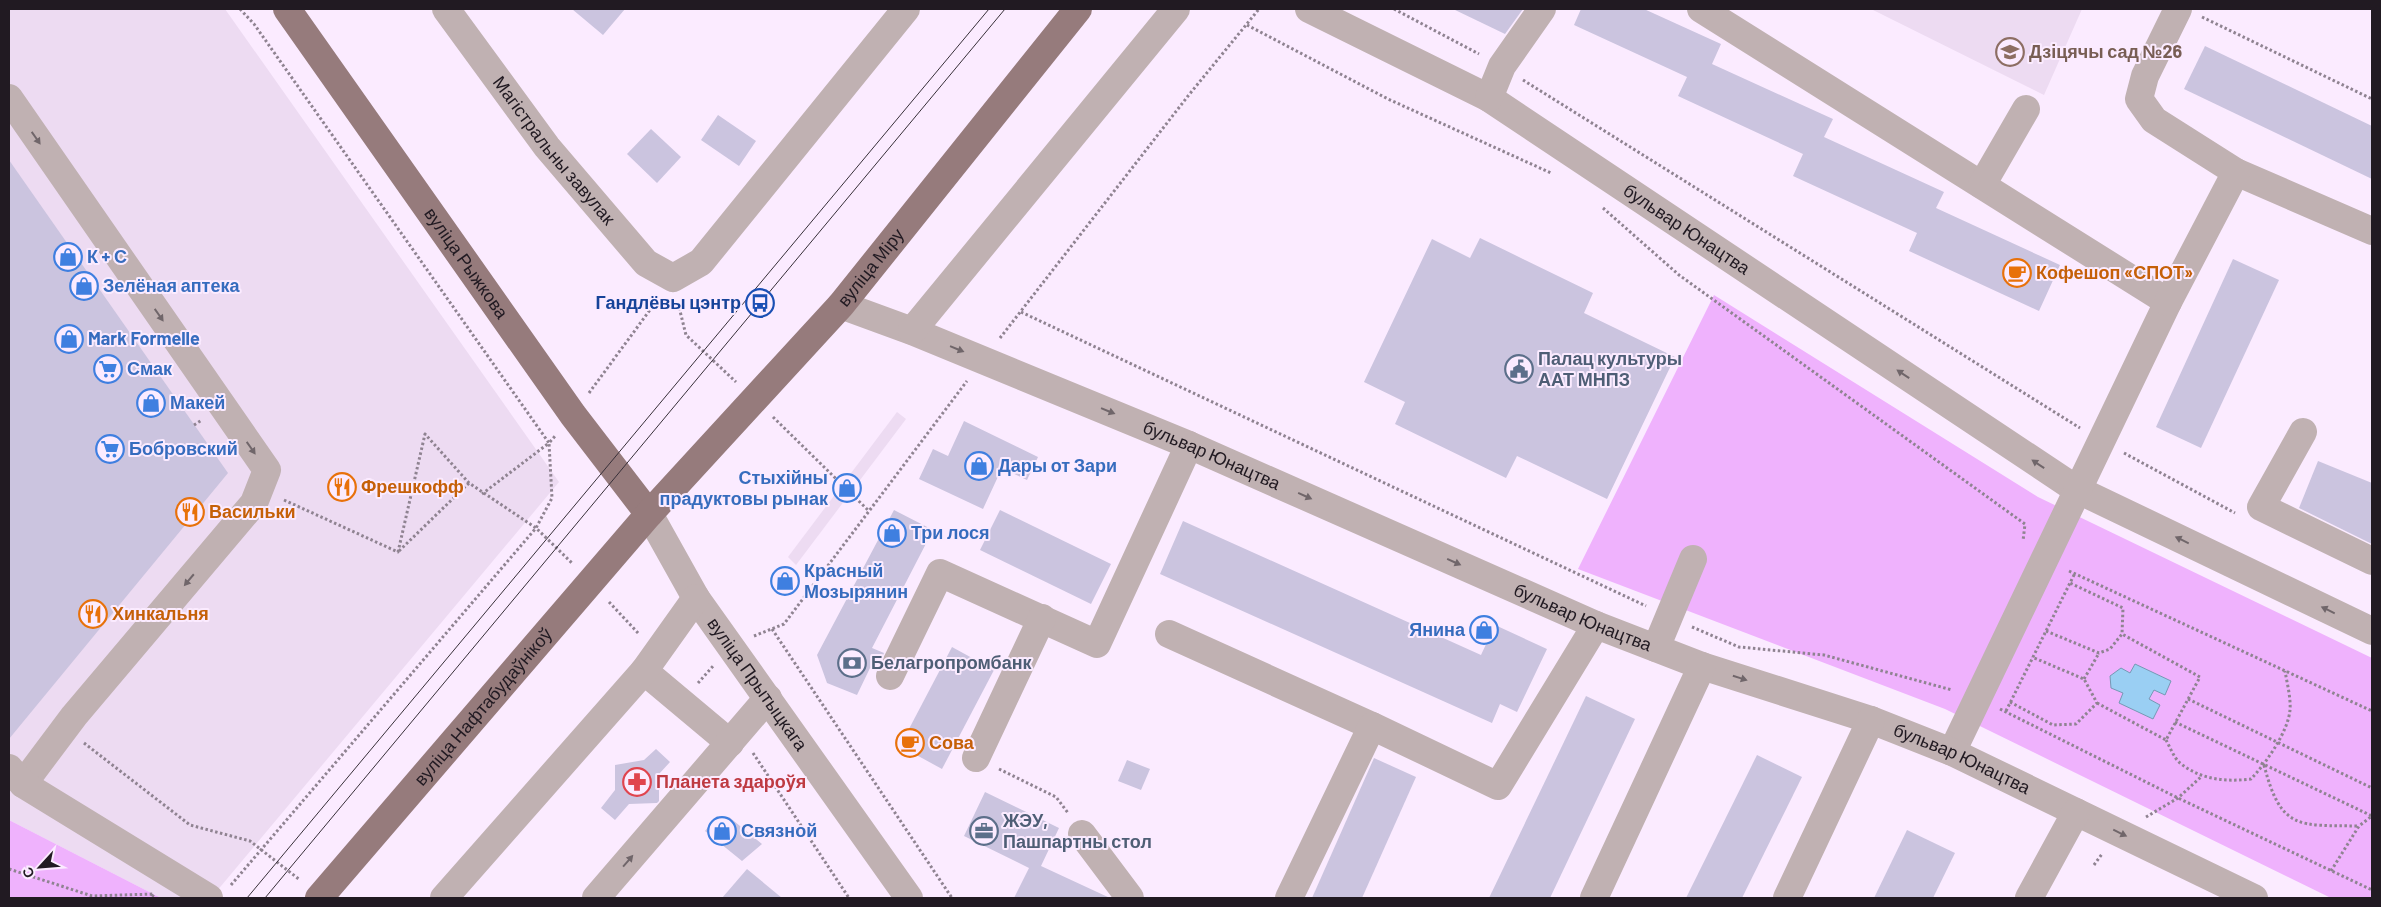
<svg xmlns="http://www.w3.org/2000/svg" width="2381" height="907" font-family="Barlow,sans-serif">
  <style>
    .built { fill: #eddbf2 }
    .green { fill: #efb2fd }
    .water { fill: #9acff3; stroke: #7699b4 }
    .building { fill: #cbc4df }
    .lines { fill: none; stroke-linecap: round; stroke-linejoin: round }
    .path { stroke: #8f8391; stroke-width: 3; stroke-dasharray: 2.5 2.5; stroke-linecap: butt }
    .minor { stroke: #c0b1b2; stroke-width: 28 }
    .major { stroke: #967b7c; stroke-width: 28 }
    .tram { stroke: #383039; stroke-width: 1 }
    .oneway { fill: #70666a }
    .labels { text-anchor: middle; stroke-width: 4; stroke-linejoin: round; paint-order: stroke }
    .education-label { font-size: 18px; font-weight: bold; fill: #785e54; stroke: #fbebff; text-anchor: start }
    .street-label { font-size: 18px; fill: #211a22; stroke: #fbebff }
    .shop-label { font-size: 18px; font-weight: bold; fill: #366cbe; stroke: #fbebff; text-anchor: start }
    .food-label { font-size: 18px; font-weight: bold; fill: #c56008; stroke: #fbebff; text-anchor: start }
    .transit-label { font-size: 18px; font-weight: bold; fill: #164399; stroke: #fbebff; text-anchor: end }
    .service-label { font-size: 18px; font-weight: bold; fill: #4e5e75; stroke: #fbebff; text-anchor: start }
    .health-label { font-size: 18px; font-weight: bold; fill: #be3a42; stroke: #fbebff; text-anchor: start }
  </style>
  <rect width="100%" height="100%" fill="#fbebff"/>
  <!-- built -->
  <g class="built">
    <path d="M9 9H225L559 482 211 898H161L9 820Z"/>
    <path d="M1871 9H2082L2044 95Z"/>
    <path d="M897 412 906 419 796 565 788 557Z"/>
  </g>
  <!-- green -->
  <g class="green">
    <path d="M1714 295 2038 497 2372 658V898H2331L1945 709 1578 569Z"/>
    <path d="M9 820 161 898H9Z"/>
  </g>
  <!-- water -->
  <path class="water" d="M2135 664 2171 681 2165 695 2154 690 2149 699 2160 705 2153 719 2119 703 2123 693 2111 688 2110 676 2121 668 2130 673Z"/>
  <!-- building -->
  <g class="building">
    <path d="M572 9H625L603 35Z"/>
    <path d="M1453 9H1523L1505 34Z"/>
    <path d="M1581 9H1644L1721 44 1712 64 1833 119 1824 137 1944 192 1936 208 2060 265 2039 311 1909 251 1917 233 1793 176 1803 154 1678 96 1687 77 1574 25Z"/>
    <path d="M2205 46 2372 126V179L2184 89Z"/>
    <path d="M718 115 756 141 739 166 701 140Z"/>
    <path d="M651 129 681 157 657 183 627 154Z"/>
    <path d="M9 160 228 473 9 739Z"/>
    <path d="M1480 238 1593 293 1584 313 1675 357 1607 499 1517 456 1506 478 1395 424 1405 402 1364 382 1432 239 1470 258Z"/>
    <path d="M2233 259 2279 280 2201 448 2156 427Z"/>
    <path d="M964 421 1038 457 1027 480 1002 468 983 509 919 479 933 449 948 456Z"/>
    <path d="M2318 461 2372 483V544L2299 508Z"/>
    <path d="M894 510 933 530 872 648 884 653 876 670 870 668 857 695 827 683 817 655Z"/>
    <path d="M1000 510 1111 564 1091 604 980 550Z"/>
    <path d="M1183 521 1481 655 1495 625 1547 649 1517 712 1500 704 1492 723 1160 574Z"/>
    <path d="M952 647 994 670 942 769 900 746Z"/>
    <path d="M1586 696 1635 719 1550 898H1489Z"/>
    <path d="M656 749 670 762 659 774V801L657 803 629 804 615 820 601 808 615 790V765L644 760Z"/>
    <path d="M1757 755 1802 777 1742 898H1686Z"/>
    <path d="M1374 758 1416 777 1362 898H1312Z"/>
    <path d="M1127 760 1150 769 1141 790 1118 781Z"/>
    <path d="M985 792 1059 828 1041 866 1110 898H1014L1029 868 964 836Z"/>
    <path d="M717 816 724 822 729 817 762 844 742 861 705 831Z"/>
    <path d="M1907 830 1955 853 1933 898H1874Z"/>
    <path d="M747 869 782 898H722Z"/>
  </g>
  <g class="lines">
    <!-- path -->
    <g class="path">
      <path d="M240 9 254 24 549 443 482 494"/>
      <path d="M1394 9 1479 54"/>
      <path d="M2202 17 2372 99"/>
      <path d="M1247 25 1388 99 1551 173"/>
      <path d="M1523 80 2080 428"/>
      <path d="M1603 208 1679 275 2025 524 2023 541"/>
      <path d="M678 303 686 335 736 382"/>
      <path d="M1021 312 1646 606"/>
      <path d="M1000 338 1188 96 1259 9"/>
      <path d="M589 393 658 299"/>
      <path d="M773 417 869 511"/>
      <path d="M194 425 202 420"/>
      <path d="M2124 453 2235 513"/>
      <path d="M284 500 398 552 425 434 469 483 536 528 572 563"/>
      <path d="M399 551 469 483"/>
      <path d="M2069 571 2372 711"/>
      <path d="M609 602 639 634"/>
      <path d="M1692 627 1739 647 1824 655 1952 690"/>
      <path d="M772 629 952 898"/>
      <path d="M2046 631 2099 653 2110 649 2122 634 2123 608 2070 583"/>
      <path d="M754 636 784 624 967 381"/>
      <path d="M2084 679 2099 653"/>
      <path d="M698 683 714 665"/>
      <path d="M2188 699 2372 788"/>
      <path d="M2010 702 2053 725 2076 724 2097 703 2084 679 2032 657"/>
      <path d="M2097 703 2166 740 2200 677 2122 634"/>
      <path d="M2000 709 2178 798 2372 890"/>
      <path d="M2006 711 2075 573"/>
      <path d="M2175 722 2372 816"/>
      <path d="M2166 740C2170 747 2174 758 2180 763 2201 780 2226 782 2251 779 2266 763 2288 732 2290 710 2291 698 2287 683 2285 671"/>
      <path d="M84 743 190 825 250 841 300 880"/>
      <path d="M753 753 849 898"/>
      <path d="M2264 765C2281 831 2299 825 2359 826"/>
      <path d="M999 769 1056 797 1068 813"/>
      <path d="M2146 817 2178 798 2202 776"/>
      <path d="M2094 865 2102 854"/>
      <path d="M9 869 92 896 154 894 151 898"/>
      <path d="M2331 871 2359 826 2372 816"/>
      <path d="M231 885 536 528 552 498 549 443 556 435"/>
    </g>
    <!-- minor -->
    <g class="minor">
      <path id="s1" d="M446 9 547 147 646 263 673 278 701 262 906 9"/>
      <path id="s2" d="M1309 9 1489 98 2076 489 2372 631"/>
      <path d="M1701 9 2168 302 1952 752"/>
      <path d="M9 98 267 470 254 503 74 716 23 784"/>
      <path d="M1489 98 1502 66 1542 9"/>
      <path d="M2236 172 2372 231"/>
      <path d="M1982 185 2026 109"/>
      <path d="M2168 302 2236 172 2154 120 2139 99 2145 76 2178 9"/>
      <path id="s3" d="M841 305 912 331 1189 445 1596 625 1702 666 1871 720 1952 752 2254 898"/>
      <path d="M912 331 1176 9"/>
      <path d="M2303 432 2261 507 2372 561"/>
      <path id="s4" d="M649 514 696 598 909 898"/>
      <path d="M1169 634 1372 726"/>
      <path d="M1656 648 1693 559"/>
      <path d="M644 671 730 743"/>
      <path d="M890 676 940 573 1097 644 1189 445"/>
      <path d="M976 758 1042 618"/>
      <path d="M9 768 23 784 209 898"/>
      <path d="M1082 834 1130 898"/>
      <path d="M444 898 644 671 696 598"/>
      <path d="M596 898 768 698"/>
      <path d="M1289 898 1372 726 1498 786 1596 625"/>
      <path d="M1594 898 1702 666"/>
      <path d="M1787 898 1871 720"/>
      <path d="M2029 898 2076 812"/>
    </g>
    <!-- major -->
    <g class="major">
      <path id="s5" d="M287 9 573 415 649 514"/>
      <path id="s6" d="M319 898 649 514 841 305 1078 9"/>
    </g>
    <!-- tram -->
    <g class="tram">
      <path d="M247 898 989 9"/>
      <path d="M265 898 1005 9"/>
    </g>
  </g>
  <!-- one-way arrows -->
  <defs><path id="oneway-solid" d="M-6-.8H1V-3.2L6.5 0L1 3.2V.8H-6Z" transform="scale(1.25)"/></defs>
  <g class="oneway">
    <use href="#oneway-solid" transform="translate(36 138) rotate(55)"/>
    <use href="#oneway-solid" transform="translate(159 315) rotate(55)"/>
    <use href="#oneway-solid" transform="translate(957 349) rotate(22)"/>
    <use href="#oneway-solid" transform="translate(1903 374) rotate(-146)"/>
    <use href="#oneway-solid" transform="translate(1108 411) rotate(22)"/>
    <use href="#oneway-solid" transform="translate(251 448) rotate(55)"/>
    <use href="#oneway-solid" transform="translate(2038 464) rotate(-146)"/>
    <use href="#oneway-solid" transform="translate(1305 496) rotate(24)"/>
    <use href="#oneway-solid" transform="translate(2182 540) rotate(-154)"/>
    <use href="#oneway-solid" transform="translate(1454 562) rotate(24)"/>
    <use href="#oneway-solid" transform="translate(189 580) rotate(130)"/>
    <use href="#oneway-solid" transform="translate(2328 610) rotate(-154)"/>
    <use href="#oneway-solid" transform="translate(1740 678) rotate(18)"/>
    <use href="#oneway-solid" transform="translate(2120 833) rotate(26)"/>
    <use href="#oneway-solid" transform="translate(628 861) rotate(-49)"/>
  </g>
  <!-- icons -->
  <defs>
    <symbol id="school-ring" viewBox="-11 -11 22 22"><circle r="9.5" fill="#fbebff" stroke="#8d6e63" stroke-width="1.5"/><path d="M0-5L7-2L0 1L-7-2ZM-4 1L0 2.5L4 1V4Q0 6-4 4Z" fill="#8d6e63"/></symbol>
    <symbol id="shop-ring" viewBox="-11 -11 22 22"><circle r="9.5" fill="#fbebff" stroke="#3f7fe0" stroke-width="1.5"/><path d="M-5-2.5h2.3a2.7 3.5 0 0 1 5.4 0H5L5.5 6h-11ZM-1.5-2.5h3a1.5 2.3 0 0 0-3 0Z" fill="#3f7fe0"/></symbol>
    <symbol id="cafe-ring" viewBox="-11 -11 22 22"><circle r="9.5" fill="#fbebff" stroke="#e8710a" stroke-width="1.5"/><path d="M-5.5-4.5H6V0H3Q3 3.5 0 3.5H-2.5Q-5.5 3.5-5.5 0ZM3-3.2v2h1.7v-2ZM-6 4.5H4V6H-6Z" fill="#e8710a"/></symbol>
    <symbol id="bus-ring" viewBox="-11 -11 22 22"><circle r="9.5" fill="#fbebff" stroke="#1a4fb4" stroke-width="1.5"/><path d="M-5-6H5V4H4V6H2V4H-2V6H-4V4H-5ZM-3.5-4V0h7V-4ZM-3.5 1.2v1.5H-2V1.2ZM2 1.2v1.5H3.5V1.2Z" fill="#1a4fb4"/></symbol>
    <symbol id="supermarket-ring" viewBox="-11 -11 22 22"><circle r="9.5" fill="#fbebff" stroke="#3f7fe0" stroke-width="1.5"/><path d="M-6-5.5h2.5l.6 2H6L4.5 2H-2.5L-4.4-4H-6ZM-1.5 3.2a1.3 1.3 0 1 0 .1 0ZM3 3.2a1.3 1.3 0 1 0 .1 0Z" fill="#3f7fe0"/></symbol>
    <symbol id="civic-ring" viewBox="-11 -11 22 22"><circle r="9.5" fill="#fbebff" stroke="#5c6f8a" stroke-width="1.5"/><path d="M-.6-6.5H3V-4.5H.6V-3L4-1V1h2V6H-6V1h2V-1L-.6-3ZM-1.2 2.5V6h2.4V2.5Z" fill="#5c6f8a"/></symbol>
    <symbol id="restaurant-ring" viewBox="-11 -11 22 22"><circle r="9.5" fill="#fbebff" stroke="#e8710a" stroke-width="1.5"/><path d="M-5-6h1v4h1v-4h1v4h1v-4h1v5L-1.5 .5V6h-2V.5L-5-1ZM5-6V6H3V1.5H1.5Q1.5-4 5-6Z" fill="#e8710a"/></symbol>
    <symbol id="bank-ring" viewBox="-11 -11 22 22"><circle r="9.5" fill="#fbebff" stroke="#5c6f8a" stroke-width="1.5"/><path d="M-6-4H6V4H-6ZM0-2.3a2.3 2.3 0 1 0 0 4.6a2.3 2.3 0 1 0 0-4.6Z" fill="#5c6f8a"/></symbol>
    <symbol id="pharmacy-ring" viewBox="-11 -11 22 22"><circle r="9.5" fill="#fbebff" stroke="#e0444e" stroke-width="1.5"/><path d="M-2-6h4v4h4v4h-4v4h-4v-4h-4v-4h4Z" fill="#e0444e"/></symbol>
    <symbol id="office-ring" viewBox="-11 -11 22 22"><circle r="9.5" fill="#fbebff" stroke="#5c6f8a" stroke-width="1.5"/><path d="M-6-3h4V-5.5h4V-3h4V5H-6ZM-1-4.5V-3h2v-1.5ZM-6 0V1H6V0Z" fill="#5c6f8a"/></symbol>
  </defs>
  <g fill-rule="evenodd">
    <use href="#school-ring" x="1994" y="36" width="32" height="32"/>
    <use href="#shop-ring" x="52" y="241" width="32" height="32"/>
    <use href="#cafe-ring" x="2001" y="257" width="32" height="32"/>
    <use href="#shop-ring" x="68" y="270" width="32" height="32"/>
    <use href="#bus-ring" x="744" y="287" width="32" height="32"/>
    <use href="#shop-ring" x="53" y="323" width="32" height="32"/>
    <use href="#supermarket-ring" x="92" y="353" width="32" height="32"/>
    <use href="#civic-ring" x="1503" y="353" width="32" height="32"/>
    <use href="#shop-ring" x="135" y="387" width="32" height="32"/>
    <use href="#supermarket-ring" x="94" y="433" width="32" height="32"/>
    <use href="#shop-ring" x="963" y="450" width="32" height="32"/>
    <use href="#restaurant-ring" x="326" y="471" width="32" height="32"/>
    <use href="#shop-ring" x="831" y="472" width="32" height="32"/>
    <use href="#restaurant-ring" x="174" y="496" width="32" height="32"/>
    <use href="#shop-ring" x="876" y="517" width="32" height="32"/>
    <use href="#shop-ring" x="769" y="565" width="32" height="32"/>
    <use href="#restaurant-ring" x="77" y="598" width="32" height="32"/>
    <use href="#shop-ring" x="1468" y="614" width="32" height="32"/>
    <use href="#bank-ring" x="836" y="647" width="32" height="32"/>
    <use href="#cafe-ring" x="894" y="727" width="32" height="32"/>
    <use href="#pharmacy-ring" x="621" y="766" width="32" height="32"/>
    <use href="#shop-ring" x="706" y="815" width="32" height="32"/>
    <use href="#office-ring" x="968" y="815" width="32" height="32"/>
  </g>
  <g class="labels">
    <!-- education labels -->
    <g class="education-label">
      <text x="2029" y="58">Дзіцячы сад №26</text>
    </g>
    <!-- street labels -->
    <g class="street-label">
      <text dy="6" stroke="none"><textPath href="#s1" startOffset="178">Магістральны завулак</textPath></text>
      <text dy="6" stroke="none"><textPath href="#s2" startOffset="438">бульвар Юнацтва</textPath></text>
      <text dy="6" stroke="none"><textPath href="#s5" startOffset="311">вуліца Рыжкова</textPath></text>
      <text dy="6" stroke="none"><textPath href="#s6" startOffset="838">вуліца Міру</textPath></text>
      <text dy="6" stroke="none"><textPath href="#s3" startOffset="400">бульвар Юнацтва</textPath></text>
      <text dy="6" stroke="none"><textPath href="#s3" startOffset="805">бульвар Юнацтва</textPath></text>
      <text dy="6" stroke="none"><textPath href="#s4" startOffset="202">вуліца Прытыцкага</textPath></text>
      <text dy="6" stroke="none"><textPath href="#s6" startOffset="252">вуліца Нафтабудаўнікоў</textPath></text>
      <text dy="6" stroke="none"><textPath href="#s3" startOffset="1210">бульвар Юнацтва</textPath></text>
    </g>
    <!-- shop labels -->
    <g class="shop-label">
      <text x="87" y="263">К + С</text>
      <text x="103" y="292">Зелёная аптека</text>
      <text x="88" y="345">Mark Formelle</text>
      <text x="127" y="375">Смак</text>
      <text x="170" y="409">Макей</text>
      <text x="129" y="455">Бобровский</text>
      <text x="998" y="472">Дары от Зари</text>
      <text x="828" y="484" text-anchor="end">Стыхійны<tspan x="828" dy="21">прадуктовы рынак</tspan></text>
      <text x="911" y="539">Три лося</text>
      <text x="804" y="577">Красный<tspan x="804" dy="21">Мозырянин</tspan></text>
      <text x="1465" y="636" text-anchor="end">Янина</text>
      <text x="741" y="837">Связной</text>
    </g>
    <!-- food labels -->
    <g class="food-label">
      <text x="2036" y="279">Кофешоп «СПОТ»</text>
      <text x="361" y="493">Фрешкофф</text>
      <text x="209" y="518">Васильки</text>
      <text x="112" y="620">Хинкальня</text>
      <text x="929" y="749">Сова</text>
    </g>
    <!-- transit labels -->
    <g class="transit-label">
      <text x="741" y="309">Гандлёвы цэнтр</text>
    </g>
    <!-- service labels -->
    <g class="service-label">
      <text x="1538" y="365">Палац культуры<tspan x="1538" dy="21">ААТ МНПЗ</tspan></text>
      <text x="871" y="669">Белагропромбанк</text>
      <text x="1003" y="827">ЖЭУ,<tspan x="1003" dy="21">Пашпартны стол</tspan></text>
    </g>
    <!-- health labels -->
    <g class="health-label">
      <text x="656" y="788">Планета здароўя</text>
    </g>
  </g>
  <!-- border -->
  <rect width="2381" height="907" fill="none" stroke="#211a22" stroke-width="20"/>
  <!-- north arrow -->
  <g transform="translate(40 867) rotate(244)" stroke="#fbebff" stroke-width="4" paint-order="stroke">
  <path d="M0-4L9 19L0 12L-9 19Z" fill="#211a22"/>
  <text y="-8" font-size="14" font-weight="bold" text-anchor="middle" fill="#211a22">С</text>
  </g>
</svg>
